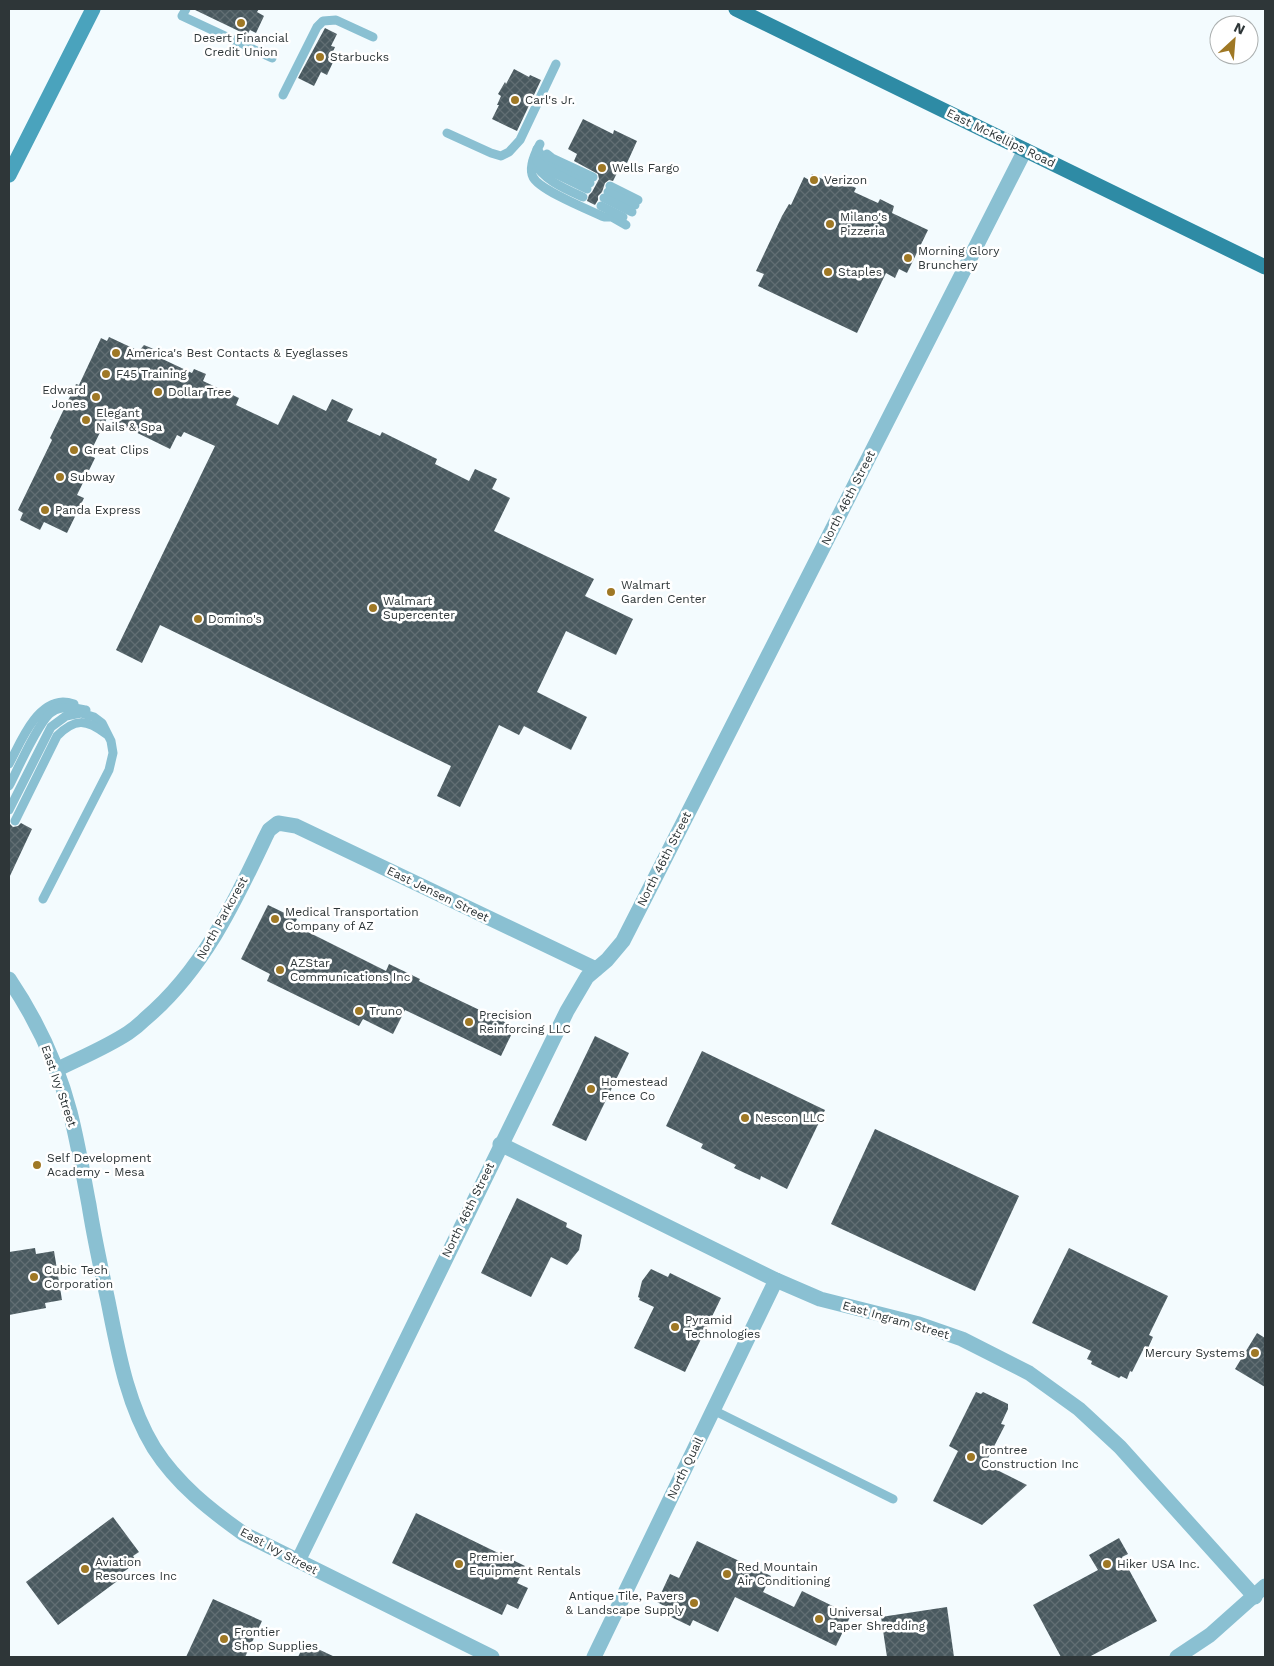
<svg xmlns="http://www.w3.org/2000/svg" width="1274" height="1666" font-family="'Work Sans',sans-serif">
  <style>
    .building { fill: url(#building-cross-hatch) }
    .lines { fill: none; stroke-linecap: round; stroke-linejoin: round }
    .service { stroke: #8ac0d2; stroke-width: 9 }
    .minor { stroke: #8ac0d2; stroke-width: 15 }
    .tertiary { stroke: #8ac0d2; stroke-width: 15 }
    .secondary { stroke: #4aa3bd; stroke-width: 15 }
    .primary { stroke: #2e8ba5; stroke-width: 15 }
    .poi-dot { fill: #9f7825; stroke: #fff; stroke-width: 2 }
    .labels { text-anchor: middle; stroke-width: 5; stroke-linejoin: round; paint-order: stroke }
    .poi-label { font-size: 12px; fill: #2e3638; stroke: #fff; text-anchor: start }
    .street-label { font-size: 12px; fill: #2e3638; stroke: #fff }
  </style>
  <defs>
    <pattern id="building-cross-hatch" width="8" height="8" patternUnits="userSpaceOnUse" patternTransform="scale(1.25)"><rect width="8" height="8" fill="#49595f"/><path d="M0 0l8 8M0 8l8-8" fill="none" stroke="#616e73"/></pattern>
  </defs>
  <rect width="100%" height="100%" fill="#f3fbfe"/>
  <!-- building -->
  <g class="building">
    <path d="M193 9H259L257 12 264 16 256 33 250 30 247 35Z"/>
    <path d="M325 28 337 34 331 46 335 47 331 56 335 58 327 75 321 72 314 86 298 78Z"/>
    <path d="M514 69 529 77 530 75 541 80 517 131 492 119 499 105H497L501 96 498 94 505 82 506 84Z"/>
    <path d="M583 119 613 134 614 130 637 141 627 163 623 161 613 181 609 180 605 183 602 192 598 196V200L595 205 587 201 589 195 592 192 599 179 598 174 574 161 577 154 568 149Z"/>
    <path d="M812 174 839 187 843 182 856 188 854 192 878 203 880 199 894 206 892 213 928 230 907 273 899 269 895 278 886 273 857 333 758 286 764 274 756 271 782 216 789 204 791 205 804 177 809 180Z"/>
    <path d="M109 337 139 351 144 345 156 350 154 355 192 373 194 369 206 374 203 381 239 398 236 405 278 425 293 395 326 411 332 399 353 409 347 421 380 436 382 432 437 459 435 464 469 481 475 469 497 479 492 489 510 498 494 531 594 579 585 596 633 619 616 655 566 631 537 692 587 717 571 750 524 726 519 735 499 725 460 807 437 796 451 766 160 625 142 663 116 650 215 446 184 432 181 437 177 435 170 449 107 418 89 455 95 458 77 495 84 498 67 533 44 522 40 530 20 520 23 513 18 510 52 440 50 438 76 384 79 385 101 338 107 341Z"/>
    <path d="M9 818 10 824 13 827 18 826 21 823 32 829 9 878Z"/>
    <path d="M268 905 297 919 294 925 386 971 389 964 420 979 419 981 515 1027 501 1056 405 1010 393 1034 363 1019 359 1026 267 981 270 974 241 959Z"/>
    <path d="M595 1036 629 1053 586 1141 552 1125Z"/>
    <path d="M702 1051 825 1110 787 1189 761 1176 760 1180 734 1168 736 1165 701 1148 703 1144 666 1126Z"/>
    <path d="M875 1129 1019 1196 975 1291 831 1224Z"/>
    <path d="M517 1198 567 1223 566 1227 582 1235 579 1250 567 1265 551 1257 531 1297 481 1273Z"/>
    <path d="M35 1248 36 1254 54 1251 62 1300 45 1303 46 1308 9 1315V1252Z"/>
    <path d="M1069 1248 1168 1296 1149 1335 1153 1337 1148 1348 1145 1346 1132 1372 1130 1371 1127 1379 1121 1376 1119 1378 1091 1364 1092 1361 1087 1359 1091 1351 1032 1323Z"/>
    <path d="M651 1269 668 1277 670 1273 721 1298 685 1372 634 1348 654 1307 639 1300 640 1298 638 1297 642 1281Z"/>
    <path d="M1257 1333 1265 1338V1387L1235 1369Z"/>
    <path d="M976 1392 981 1394 983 1392 1008 1404V1409L1001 1424 1005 1425 985 1464 1027 1485 982 1525 933 1501 958 1451 949 1446Z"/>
    <path d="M416 1513 525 1566 517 1583 528 1588 518 1609 507 1604 502 1615 392 1563Z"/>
    <path d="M113 1517 139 1552 133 1556 137 1562 118 1576 120 1579 58 1625 26 1582Z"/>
    <path d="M1119 1538 1128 1554 1122 1557 1157 1621 1089 1657H1061L1033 1605 1098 1570 1089 1555Z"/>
    <path d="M697 1541 771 1576 763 1592 794 1607 802 1591 851 1615 836 1646 735 1597 718 1632 693 1620 690 1626 667 1615 670 1609 657 1602 670 1574 679 1578Z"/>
    <path d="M213 1599 262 1621 245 1657H186Z"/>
    <path d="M947 1607 954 1657H887L881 1617Z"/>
    <path d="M305 1643 335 1657H298Z"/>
  </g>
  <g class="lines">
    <!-- service -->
    <g class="service">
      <path d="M186 9 182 16 272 58"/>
      <path d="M283 95 317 27 323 21 336 20 373 37"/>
      <path d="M447 133 491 153 501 156 509 152 520 140 556 64"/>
      <path d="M540 144C535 153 528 167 533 177 539 190 589 210 604 217H612L626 225"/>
      <path d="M537 149C548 167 572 175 590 183"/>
      <path d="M547 154 552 158 593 177"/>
      <path d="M533 161C543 180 565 189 583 197"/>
      <path d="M537 161 548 170 587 189"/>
      <path d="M610 186 638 200"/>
      <path d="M608 192 635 205"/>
      <path d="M604 198 632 212"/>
      <path d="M601 206 623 217"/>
      <path d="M9 764C20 744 35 703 63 702 66 702 71 703 74 704"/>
      <path d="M9 786C17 771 39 720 52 712 62 705 75 708 86 710"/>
      <path d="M9 810 51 727 66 716 81 713 94 717 102 723 111 741 113 753 109 770 43 899"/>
      <path d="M15 821 57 736C75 718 86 719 106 734"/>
      <path d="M713 1410 893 1499"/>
    </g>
    <!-- minor -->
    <g class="minor">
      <path d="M56 1070C80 1058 105 1048 128 1033 134 1029 140 1024 145 1019 202 971 234 904 265 838L269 830 278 823 296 826 596 969"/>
      <path d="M500 1144 776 1280 820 1299 919 1324 962 1339 1029 1373 1079 1409 1120 1447 1255 1597"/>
      <path d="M298 1561 567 1011 587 977 607 960 623 941 1025 150"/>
      <path d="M594 1657 776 1280"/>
    </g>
    <!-- tertiary -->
    <g class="tertiary">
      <path d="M9 979C36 1019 58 1066 70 1112 78 1143 83 1174 89 1205 94 1237 101 1269 108 1301 118 1351 127 1404 154 1448 177 1484 210 1510 244 1534L492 1657"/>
      <path d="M1177 1657 1210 1635 1265 1586"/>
    </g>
    <!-- secondary -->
    <path class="secondary" d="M9 175 93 9"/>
    <!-- primary -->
    <path class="primary" d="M736 9 1265 267"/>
  </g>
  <!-- markers -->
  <g class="poi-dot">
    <circle cx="241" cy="23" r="5"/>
    <circle cx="320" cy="57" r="5"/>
    <circle cx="515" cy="100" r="5"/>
    <circle cx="602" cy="168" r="5"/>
    <circle cx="814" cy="180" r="5"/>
    <circle cx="830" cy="224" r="5"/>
    <circle cx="908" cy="258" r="5"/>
    <circle cx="828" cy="272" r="5"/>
    <circle cx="116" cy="353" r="5"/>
    <circle cx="106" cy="374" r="5"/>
    <circle cx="158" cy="392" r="5"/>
    <circle cx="96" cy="397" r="5"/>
    <circle cx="86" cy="420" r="5"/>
    <circle cx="74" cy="450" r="5"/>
    <circle cx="60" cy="477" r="5"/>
    <circle cx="45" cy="510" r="5"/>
    <circle cx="611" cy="592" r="5"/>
    <circle cx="373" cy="608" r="5"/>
    <circle cx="198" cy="619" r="5"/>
    <circle cx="275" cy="919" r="5"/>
    <circle cx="280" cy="970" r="5"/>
    <circle cx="359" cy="1011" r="5"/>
    <circle cx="469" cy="1022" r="5"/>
    <circle cx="591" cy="1089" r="5"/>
    <circle cx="745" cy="1118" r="5"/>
    <circle cx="37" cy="1165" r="5"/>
    <circle cx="34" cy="1277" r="5"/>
    <circle cx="675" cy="1327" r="5"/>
    <circle cx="1255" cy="1353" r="5"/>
    <circle cx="971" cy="1457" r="5"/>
    <circle cx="459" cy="1564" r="5"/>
    <circle cx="1107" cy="1564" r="5"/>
    <circle cx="85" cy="1569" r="5"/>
    <circle cx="727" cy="1574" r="5"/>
    <circle cx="694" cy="1603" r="5"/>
    <circle cx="819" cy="1619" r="5"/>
    <circle cx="224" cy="1639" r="5"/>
  </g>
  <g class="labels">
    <!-- poi labels -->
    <g class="poi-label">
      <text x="241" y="42" text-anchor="middle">Desert Financial<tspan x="241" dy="14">Credit Union</tspan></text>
      <text x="330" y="61">Starbucks</text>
      <text x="525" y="104">Carl's Jr.</text>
      <text x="612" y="172">Wells Fargo</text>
      <text x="824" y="184">Verizon</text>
      <text x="840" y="221">Milano's<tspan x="840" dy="14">Pizzeria</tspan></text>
      <text x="918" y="255">Morning Glory<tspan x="918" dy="14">Brunchery</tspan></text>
      <text x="838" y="276">Staples</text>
      <text x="126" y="357">America's Best Contacts &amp; Eyeglasses</text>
      <text x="116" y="378">F45 Training</text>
      <text x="86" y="394" text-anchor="end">Edward<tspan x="86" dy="14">Jones</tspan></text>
      <text x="168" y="396">Dollar Tree</text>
      <text x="96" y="417">Elegant<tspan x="96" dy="14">Nails &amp; Spa</tspan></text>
      <text x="84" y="454">Great Clips</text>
      <text x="70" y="481">Subway</text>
      <text x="55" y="514">Panda Express</text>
      <text x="621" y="589">Walmart<tspan x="621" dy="14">Garden Center</tspan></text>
      <text x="383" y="605">Walmart<tspan x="383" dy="14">Supercenter</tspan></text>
      <text x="208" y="623">Domino's</text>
      <text x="285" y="916">Medical Transportation<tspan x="285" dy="14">Company of AZ</tspan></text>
      <text x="290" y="967">AZStar<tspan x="290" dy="14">Communications Inc</tspan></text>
      <text x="369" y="1015">Truno</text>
      <text x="479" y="1019">Precision<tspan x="479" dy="14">Reinforcing LLC</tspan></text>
      <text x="601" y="1086">Homestead<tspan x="601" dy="14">Fence Co</tspan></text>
      <text x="755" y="1122">Nescon LLC</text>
      <text x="47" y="1162">Self Development<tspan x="47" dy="14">Academy - Mesa</tspan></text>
      <text x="44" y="1274">Cubic Tech<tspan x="44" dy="14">Corporation</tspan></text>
      <text x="685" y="1324">Pyramid<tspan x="685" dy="14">Technologies</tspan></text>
      <text x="1245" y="1357" text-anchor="end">Mercury Systems</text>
      <text x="981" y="1454">Irontree<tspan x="981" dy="14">Construction Inc</tspan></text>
      <text x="469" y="1561">Premier<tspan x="469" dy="14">Equipment Rentals</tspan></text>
      <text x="95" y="1566">Aviation<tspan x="95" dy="14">Resources Inc</tspan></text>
      <text x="1117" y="1568">Hiker USA Inc.</text>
      <text x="737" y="1571">Red Mountain<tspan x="737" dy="14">Air Conditioning</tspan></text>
      <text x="684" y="1600" text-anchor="end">Antique Tile, Pavers<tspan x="684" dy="14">&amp; Landscape Supply</tspan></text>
      <text x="829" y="1616">Universal<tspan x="829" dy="14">Paper Shredding</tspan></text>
      <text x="234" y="1636">Frontier<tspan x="234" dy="14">Shop Supplies</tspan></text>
    </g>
    <!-- street labels -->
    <g class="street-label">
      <text transform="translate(1001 138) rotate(26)" y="4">East McKellips Road</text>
      <text transform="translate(848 498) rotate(-63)" y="4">North 46th Street</text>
      <text transform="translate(664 859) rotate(-63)" y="4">North 46th Street</text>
      <text transform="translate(438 894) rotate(26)" y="4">East Jensen Street</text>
      <text transform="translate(222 918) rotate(-61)" y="4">North Parkcrest</text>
      <text transform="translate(59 1086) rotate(71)" y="4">East Ivy Street</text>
      <text transform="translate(468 1210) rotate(-64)" y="4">North 46th Street</text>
      <text transform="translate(896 1320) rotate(16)" y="4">East Ingram Street</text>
      <text transform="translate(685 1468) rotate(-64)" y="4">North Quail</text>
      <text transform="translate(279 1551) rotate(28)" y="4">East Ivy Street</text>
    </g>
  </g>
  <!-- border -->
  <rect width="1274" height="1666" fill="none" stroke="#2e3638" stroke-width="20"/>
  <!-- north arrow -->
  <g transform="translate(1234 40) rotate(26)"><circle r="24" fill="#ffffff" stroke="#abafaf"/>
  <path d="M0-4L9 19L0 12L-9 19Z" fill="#9f7825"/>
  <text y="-8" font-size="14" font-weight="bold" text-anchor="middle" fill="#2e3638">N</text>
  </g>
</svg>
